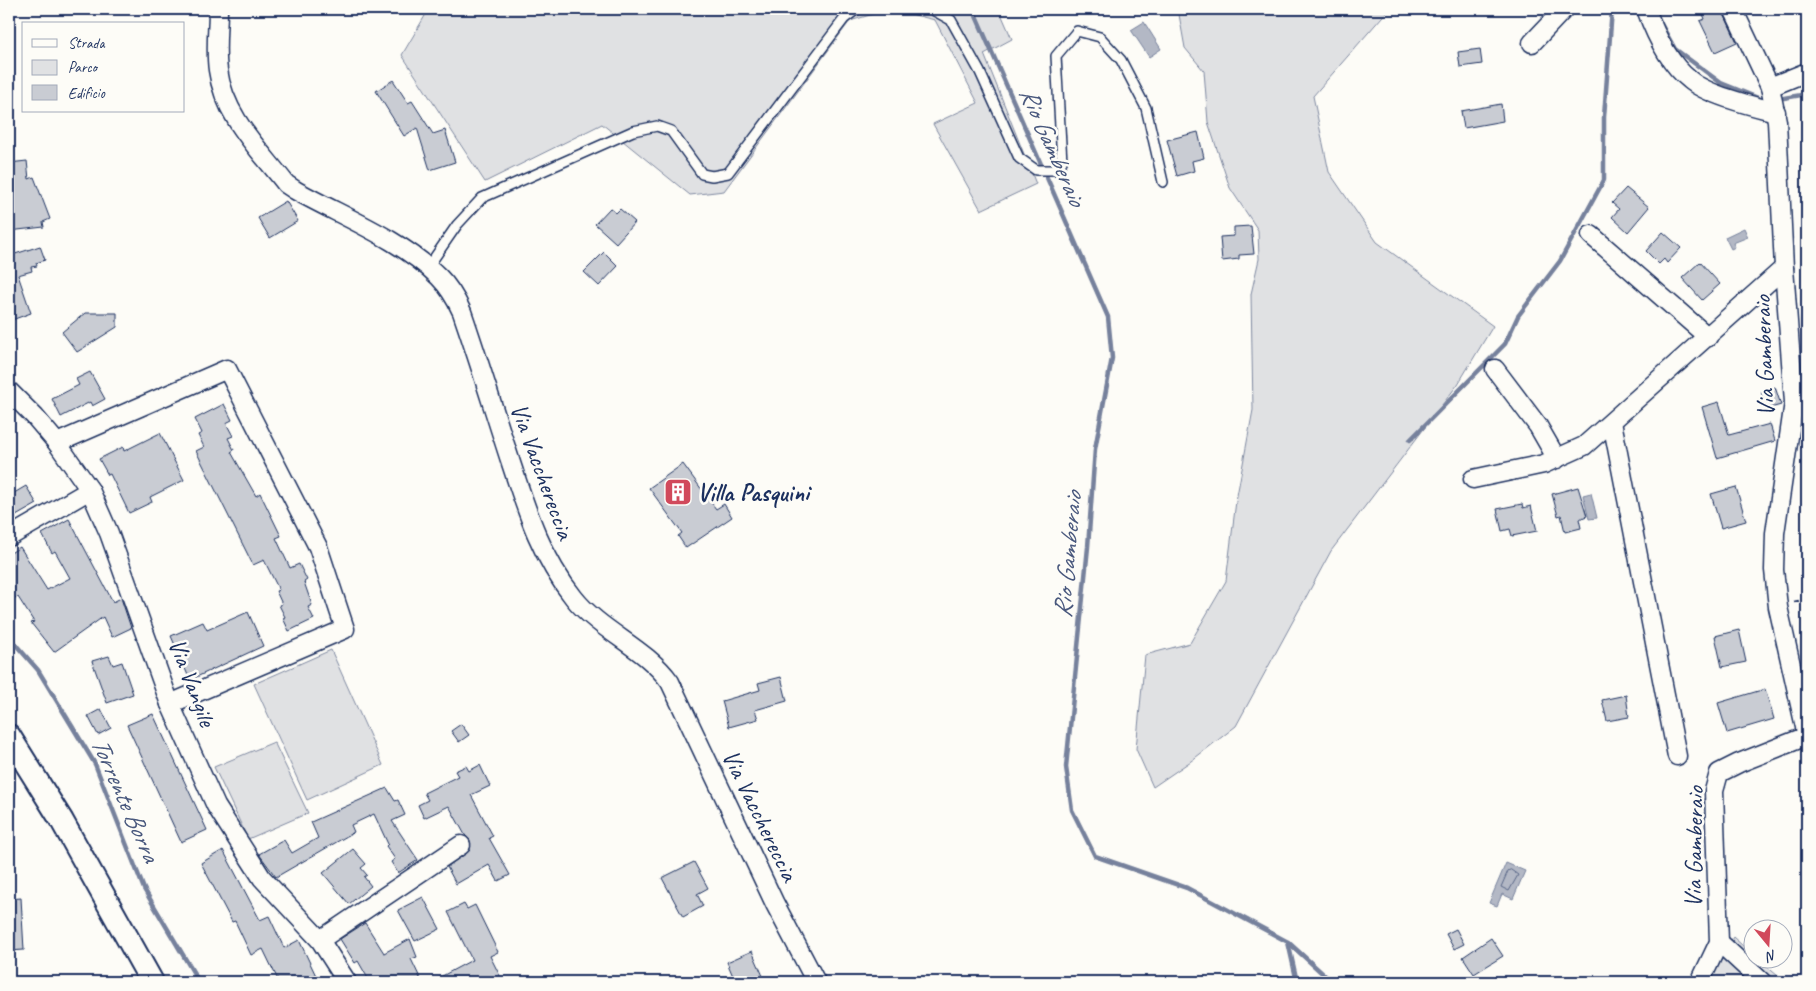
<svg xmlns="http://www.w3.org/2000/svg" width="1816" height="991" font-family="Caveat,sans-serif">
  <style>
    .green { fill: #e0e1e3; stroke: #7e88a0 }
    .water { fill: #b3b8c5; stroke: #76819c }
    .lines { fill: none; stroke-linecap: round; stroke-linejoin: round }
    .shore { stroke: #586687; stroke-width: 1 }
    .stream { stroke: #76819c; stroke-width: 4.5 }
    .building { fill: #c9ccd3; stroke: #1b2f5e }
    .service-casing { stroke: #1b2f5e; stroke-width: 12 }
    .minor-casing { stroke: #1b2f5e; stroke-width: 21 }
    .tertiary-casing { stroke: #1b2f5e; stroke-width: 26 }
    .path { stroke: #1b2f5e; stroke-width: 2.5; stroke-dasharray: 5 4; stroke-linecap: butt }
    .service { stroke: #fdfcf7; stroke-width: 9 }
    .minor { stroke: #fdfcf7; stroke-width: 18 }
    .tertiary { stroke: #fdfcf7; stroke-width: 22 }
    .labels { text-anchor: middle; stroke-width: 5; stroke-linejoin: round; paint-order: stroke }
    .street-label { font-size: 25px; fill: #1b2f5e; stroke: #fdfcf7 }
    .poi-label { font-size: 25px; font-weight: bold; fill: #1b2f5e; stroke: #fdfcf7; text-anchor: start }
    .water-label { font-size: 26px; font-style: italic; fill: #49587d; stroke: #fdfcf7 }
  </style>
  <rect width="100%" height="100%" fill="#fdfcf7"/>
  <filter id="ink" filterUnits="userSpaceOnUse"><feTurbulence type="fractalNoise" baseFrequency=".02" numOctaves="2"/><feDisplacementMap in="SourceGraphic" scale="10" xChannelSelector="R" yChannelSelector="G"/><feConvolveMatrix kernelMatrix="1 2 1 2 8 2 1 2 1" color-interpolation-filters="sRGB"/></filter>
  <g filter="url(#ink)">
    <!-- green -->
    <g class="green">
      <path d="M429 9H999L1012 39 984 54 1036 184 981 210 933 124 978 103 935 20 890 9 850 21 724 191 690 195 602 124 485 182 402 55Z"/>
      <path d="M1178 9H1389L1313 96 1329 172 1377 242 1493 326 1458 384 1331 551 1236 726 1191 761 1153 787 1136 749 1145 655 1190 643 1226 581 1236 501 1253 410 1251 294 1259 259 1258 230 1230 188 1208 122 1204 71 1185 48Z"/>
      <path d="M331 650 383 765 307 800 254 684Z"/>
      <path d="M274 742 308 813 248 839 214 767Z"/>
      <path d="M1733 937 1753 955 1754 958 1758 959 1785 982H1707Z"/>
    </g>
    <!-- water -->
    <g class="water">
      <path d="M1144 22 1161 49 1149 57 1131 30Z"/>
      <path d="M1744 228 1748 237 1733 243 1735 247 1731 249 1725 237Z"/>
      <path d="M1591 493 1597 518 1589 519 1583 495Z"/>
      <path d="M1506 863 1525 871 1513 899 1502 894 1497 906 1489 903Z"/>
    </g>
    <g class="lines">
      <!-- shore -->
      <path class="shore" d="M1511 870 1518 875 1509 891 1501 887 1508 871Z"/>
      <!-- stream -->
      <g class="stream">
        <path d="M973 9 1108 317 1112 358 1095 449 1088 547 1066 767 1072 810 1095 856 1187 888 1288 942 1332 982"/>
        <path d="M1660 22 1675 49 1721 83 1763 100"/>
        <path d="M1784 98 1807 94"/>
        <path d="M1410 440 1505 344 1518 316 1560 261 1604 180V117L1612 9"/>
        <path d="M9 637 38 670 95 764 144 889 199 982"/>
        <path d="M1288 942 1297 982"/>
      </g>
    </g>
    <!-- building -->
    <g class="building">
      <path d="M1715 9H1720L1723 12 1737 42 1715 52 1700 21 1705 19 1703 14Z"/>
      <path d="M1480 49 1482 64 1460 67 1458 52Z"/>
      <path d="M393 80 408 103 412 101 433 134 445 130 455 162 430 170 417 128 404 136 376 91Z"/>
      <path d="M1501 104 1503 121 1464 128 1461 111Z"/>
      <path d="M1198 132 1204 158 1192 161 1194 171 1177 176 1167 140Z"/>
      <path d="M27 161 29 179 34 177 50 219 43 222 44 227 9 231V163Z"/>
      <path d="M1626 188 1649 207 1628 232 1612 217 1619 209 1612 203Z"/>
      <path d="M286 201 298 221 270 238 258 218Z"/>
      <path d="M610 208 616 213 620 209 635 222 616 243 595 224Z"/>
      <path d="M1251 226 1254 254 1239 255V259L1222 261 1220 237 1234 236V227Z"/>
      <path d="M1663 232 1681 248 1667 263 1664 259 1659 264 1646 251Z"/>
      <path d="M40 246 45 260 36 263 37 266 31 267 32 271 18 275 31 313 9 321V253L12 255Z"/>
      <path d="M604 252 618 266 599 286 584 272Z"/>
      <path d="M1700 262 1720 284 1702 300 1682 278Z"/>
      <path d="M85 313H117V327L77 352 62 332Z"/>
      <path d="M90 372 105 399 92 406 90 402 61 417 52 399 79 385 76 379Z"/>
      <path d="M1775 387 1781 405 1767 409 1761 392Z"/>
      <path d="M1719 402 1729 435 1770 424 1775 441 1717 458 1702 407Z"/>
      <path d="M224 404 232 420 226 423 233 436 228 438 234 450 231 452 256 496 260 493 281 536 276 538 290 568 299 564 307 580 304 582 312 605 308 607 314 619 289 631 283 618 285 617 279 605 282 604 276 591 279 590 264 560 253 565 196 451 204 447 198 435 202 433 195 419Z"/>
      <path d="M160 433 184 480 150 497 152 502 129 513 110 474 108 475 99 459 123 447 124 451Z"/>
      <path d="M683 464 716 509 724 504 732 517 686 548 678 536 682 533 649 488Z"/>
      <path d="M26 486 37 504 9 520V496Z"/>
      <path d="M1578 487 1587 516 1579 519 1581 528 1565 532 1561 515 1558 516 1552 494Z"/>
      <path d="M1736 487 1746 521 1721 528 1711 494Z"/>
      <path d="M1522 504 1523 508 1531 506 1537 531 1512 536 1510 529 1502 531 1497 509Z"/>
      <path d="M69 519 113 602 121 598 131 628 112 637 103 617 54 652 31 623 34 622 18 597 15 598 9 588V554L20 547 47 590 70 578 55 551 52 553 42 534Z"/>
      <path d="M248 612 263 646 190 680 171 636 203 622 207 630Z"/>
      <path d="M1739 630 1746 662 1722 667 1715 636Z"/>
      <path d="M109 656 113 665 122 662 133 694 107 703 92 661Z"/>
      <path d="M781 677 787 701 755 710 758 719 729 727 722 701 760 690 758 683Z"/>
      <path d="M1765 689 1774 719 1727 733 1718 703Z"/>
      <path d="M1626 695 1629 717 1607 721 1602 700Z"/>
      <path d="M101 709 111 728 98 735 88 716Z"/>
      <path d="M153 714 207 830 181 842 127 725Z"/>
      <path d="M461 724 469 735 459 742 451 731Z"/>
      <path d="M480 765 490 786 471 795 493 836 489 838 510 875 498 881 489 865 456 884 447 867 470 850V840L465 835 449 806 424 818 418 805 428 800 424 793 458 776 455 771 466 766 469 771Z"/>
      <path d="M387 788 395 801 398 800 405 815 392 821 418 860 398 873 391 862 395 859 386 846 388 844 374 814 351 825 354 832 276 877 259 854 284 840 292 853 318 838 311 822Z"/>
      <path d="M353 849 366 864 361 868 367 875 364 877 371 886 349 904 323 873Z"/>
      <path d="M223 850 260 920 269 916 284 948 299 940 319 982H279L263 949 251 955 235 921 232 922 201 863Z"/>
      <path d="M694 862 708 888 697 894 703 906 683 917 662 878Z"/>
      <path d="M423 897 440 929 415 941 398 910Z"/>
      <path d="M21 898 24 950 9 951V899Z"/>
      <path d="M464 904 467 909 475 905 498 952 490 956 501 978 493 982H431L472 960 448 912Z"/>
      <path d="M365 923 384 953 410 939 417 957 411 959 422 982H370L358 961 355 963 340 939Z"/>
      <path d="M1456 929 1464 944 1454 949 1446 934Z"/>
      <path d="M1491 938 1503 956 1474 974 1463 957Z"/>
      <path d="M752 951 763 976 749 982H743L741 978 735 981 727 962Z"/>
    </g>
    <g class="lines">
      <defs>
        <g id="service">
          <path d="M931 9 951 20 980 72 1019 158 1036 170H1053L1062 162 1056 56 1077 31 1100 37 1121 60 1146 108 1163 182"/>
          <path d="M428 267 457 225 482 198 633 131 657 126 671 131 702 174 712 176 728 173 844 19 857 9"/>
        </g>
        <g id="minor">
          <path d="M218 9C218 29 215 50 218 70 224 116 259 149 286 184L295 190C341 216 401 239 439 277 449 287 456 299 462 312 479 361 494 411 510 460 526 509 541 557 574 598 601 632 646 648 670 682L775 904 816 982"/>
          <path d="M1646 9C1655 34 1668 63 1690 80 1707 95 1753 106 1776 112"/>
          <path d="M1733 9 1770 87 1777 121 1784 268 1794 402 1775 533 1774 570 1778 607 1807 736"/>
          <path d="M1532 43 1564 9"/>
          <path d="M1770 87 1807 72"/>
          <path d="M1591 235 1708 337"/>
          <path d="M1495 369 1538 426 1557 459"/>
          <path d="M9 391 35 417 57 443 90 490 109 533 170 704 216 806 262 878 320 940 347 982"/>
          <path d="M1612 422 1677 756"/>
          <path d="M57 443 227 369 318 547 345 629 170 704"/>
          <path d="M1473 479 1544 464 1584 446 1784 268"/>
          <path d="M9 537 90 490"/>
          <path d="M320 940 461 845"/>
          <path d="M1719 942 1762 982"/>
          <path d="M1700 982 1719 942 1714 791 1719 773 1739 763 1807 736"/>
        </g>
        <path id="tertiary" d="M9 736 62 821 152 982"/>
      </defs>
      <!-- service casing -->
      <use href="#service" class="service-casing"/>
      <!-- minor casing -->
      <use href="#minor" class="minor-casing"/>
      <!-- tertiary casing -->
      <use href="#tertiary" class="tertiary-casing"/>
      <!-- path -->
      <path class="path" d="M1794 602 1807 599"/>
      <!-- service -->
      <use href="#service" class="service"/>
      <!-- minor -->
      <use href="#minor" class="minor"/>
      <!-- tertiary -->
      <use href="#tertiary" class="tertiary"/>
    </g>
  </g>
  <!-- icons -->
  <defs>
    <symbol id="building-square" viewBox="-11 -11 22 22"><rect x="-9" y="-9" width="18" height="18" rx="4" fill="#d1495b" stroke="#fdfcf7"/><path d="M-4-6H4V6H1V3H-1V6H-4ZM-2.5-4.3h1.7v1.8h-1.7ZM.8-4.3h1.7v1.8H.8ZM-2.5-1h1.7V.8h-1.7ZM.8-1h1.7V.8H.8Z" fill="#fff"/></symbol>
  </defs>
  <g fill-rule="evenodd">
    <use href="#building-square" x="662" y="476" width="32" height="32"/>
  </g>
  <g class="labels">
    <!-- street labels -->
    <g class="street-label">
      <text transform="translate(1763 356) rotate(-92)" y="9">Via Gamberaio</text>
      <text transform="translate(543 471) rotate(70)" y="9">Via Vacchereccia</text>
      <text transform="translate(193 682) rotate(69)" y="9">Via Vangile</text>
      <text transform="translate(761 815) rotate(64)" y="9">Via Vacchereccia</text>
      <text transform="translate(1693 847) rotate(-89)" y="9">Via Gamberaio</text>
    </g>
    <!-- poi labels -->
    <g class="poi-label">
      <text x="697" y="501">Villa Pasquini</text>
    </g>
    <!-- water labels -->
    <g class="water-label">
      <text transform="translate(1053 146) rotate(66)" y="9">Rio Gamberaio</text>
      <text transform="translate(1067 555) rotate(-85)" y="9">Rio Gamberaio</text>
      <text transform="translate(126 799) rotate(66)" y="9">Torrente Borra</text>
    </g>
  </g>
  <!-- margin -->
  <rect width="1816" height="991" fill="none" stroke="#fdfcf7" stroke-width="30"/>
  <rect x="15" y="15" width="1786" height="961" fill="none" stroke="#1b2f5e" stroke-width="2" filter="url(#ink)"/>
  <!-- legend -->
  <rect x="22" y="22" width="162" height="90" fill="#fdfcf7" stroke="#a3aaba"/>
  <rect x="32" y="39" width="25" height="8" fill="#fdfcf7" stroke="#a3aaba"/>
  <text x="68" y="48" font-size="15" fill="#1b2f5e">Strada</text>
  <rect x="32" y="60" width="25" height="15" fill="#e0e1e3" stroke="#a3aaba"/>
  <text x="68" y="72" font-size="15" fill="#1b2f5e">Parco</text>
  <rect x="32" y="85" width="25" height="15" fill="#c9ccd3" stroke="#a3aaba"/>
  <text x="68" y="98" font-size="15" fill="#1b2f5e">Edificio</text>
  <!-- north arrow -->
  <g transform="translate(1768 944) rotate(162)"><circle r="24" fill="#fdfcf7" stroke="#a3aaba"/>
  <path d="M0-4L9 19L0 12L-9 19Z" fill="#d1495b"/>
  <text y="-8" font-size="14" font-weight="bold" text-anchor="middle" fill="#1b2f5e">N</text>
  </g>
</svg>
